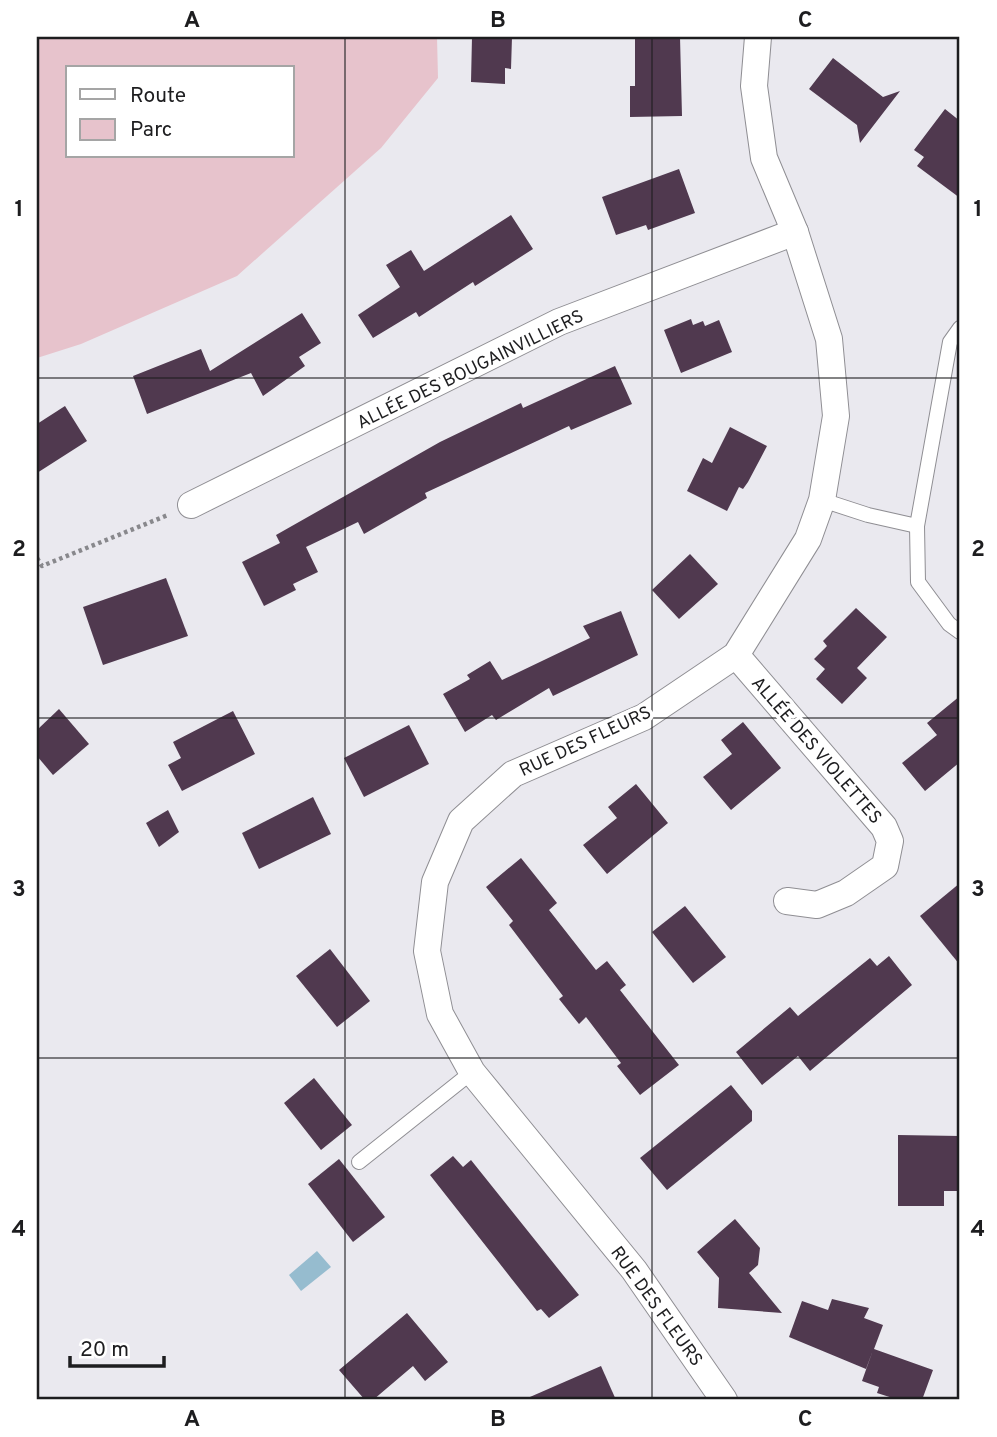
<svg xmlns="http://www.w3.org/2000/svg" width="997" height="1437" font-family="Overpass,sans-serif">
  <style>
    .green { fill: #e7c3cc; fill-rule: evenodd }
    .water { fill: #96bccf }
    .building { fill: #50394f }
    .lines { fill: none; stroke-linecap: round; stroke-linejoin: round }
    .lane-casing { stroke: #8f8e93; stroke-width: 16 }
    .street-casing { stroke: #8f8e93; stroke-width: 28 }
    .path { stroke: #88888c; stroke-width: 4.5; stroke-dasharray: 3.5 3.5; stroke-linecap: butt }
    .lane { stroke: #fff; stroke-width: 14 }
    .street { stroke: #fff; stroke-width: 26 }
    .grid { fill: none; stroke: #1d1d1f; stroke-width: 2; stroke-opacity: 0.55 }
    .labels { text-anchor: middle; stroke-width: 7; stroke-linejoin: round; paint-order: stroke }
    .street-label { font-size: 18px; fill: #1d1d1f; stroke: #fff }
    .neatline { fill: none; stroke: #1d1d1f; stroke-width: 2.5 }
    .grid-label { font-size: 23px; text-anchor: middle; font-weight: bold; fill: #1d1d1f }
  </style>
  <rect width="100%" height="100%" fill="#eae9ef"/>
  <!-- green -->
  <path class="green" d="M37 37H437L438 78 381 148 237 276 81 344 37 358ZM68 68H292V156H68Z"/>
  <!-- water -->
  <path class="water" d="M317 1251 331 1267 301 1291 289 1275Z"/>
  <!-- building -->
  <g class="building">
    <path d="M472 37H512L511 69 505 68V84L471 82Z"/>
    <path d="M680 37 682 116 630 117V86H635V38Z"/>
    <path d="M833 58 883 97 900 91 860 143 857 125 809 89Z"/>
    <path d="M945 109 960 121V198L917 166 924 157 914 150Z"/>
    <path d="M679 169 695 213 648 230 646 225 616 235 602 197Z"/>
    <path d="M511 215 533 249 475 286 473 282 419 317 416 312 373 338 358 315 400 287 386 265 411 250 424 271Z"/>
    <path d="M302 313 321 343 299 357 305 366 263 396 251 373 147 414 133 376 201 349 210 371Z"/>
    <path d="M691 319 693 325 703 321 705 326 719 320 732 352 681 373 664 330Z"/>
    <path d="M615 366 632 404 571 430 569 426 425 493 427 498 364 534 358 522 306 547 318 572 293 584 296 590 264 606 242 562 280 543 276 535 440 442 521 403 523 408Z"/>
    <path d="M65 406 87 441 37 473V424Z"/>
    <path d="M730 427 767 446 748 482 743 489 739 487 727 511 687 491 703 458 712 463Z"/>
    <path d="M690 554 718 584 679 619 652 590Z"/>
    <path d="M166 578 188 636 103 665 83 607Z"/>
    <path d="M856 608 887 637 857 668 867 678 842 704 816 679 825 669 814 659 827 646 823 641Z"/>
    <path d="M621 611 638 655 553 696 549 688 496 720 492 715 465 732 443 694 470 679 467 675 490 661 502 680 590 638 583 626Z"/>
    <path d="M960 696V762L925 791 902 763 937 735 927 723Z"/>
    <path d="M59 709 89 744 53 775 37 756V730Z"/>
    <path d="M233 711 255 754 182 791 168 765 181 758 173 742Z"/>
    <path d="M743 722 781 768 731 810 703 777 732 754 721 740Z"/>
    <path d="M409 725 429 764 364 797 344 758Z"/>
    <path d="M636 784 668 823 607 874 583 845 617 818 608 807Z"/>
    <path d="M313 797 331 834 259 869 242 833Z"/>
    <path d="M168 810 179 832 159 847 146 823Z"/>
    <path d="M521 858 557 903 549 910 596 970 607 961 626 985 620 990 679 1065 640 1095 617 1066 621 1063 586 1017 579 1024 559 999 563 996 509 925 513 921 486 887Z"/>
    <path d="M960 883V965L920 916Z"/>
    <path d="M685 906 726 957 693 983 652 932Z"/>
    <path d="M330 949 370 1001 337 1027 296 976Z"/>
    <path d="M889 956 912 985 810 1071 798 1056 762 1085 736 1052 790 1007 798 1016 870 958 877 966Z"/>
    <path d="M314 1078 352 1125 321 1150 284 1103Z"/>
    <path d="M731 1085 752 1111V1121L667 1190 640 1158Z"/>
    <path d="M898 1135 960 1136V1191H944V1206H898Z"/>
    <path d="M453 1156 463 1167 471 1160 579 1295 549 1318 541 1309 537 1311 430 1175Z"/>
    <path d="M339 1159 385 1217 353 1242 308 1184Z"/>
    <path d="M735 1219 760 1248 758 1265 749 1273 782 1313 718 1308 719 1278 697 1252Z"/>
    <path d="M832 1299 869 1308 864 1318 883 1325 874 1349 933 1370 922 1400H899L877 1393 879 1387 862 1381 873 1350 866 1369 789 1337 802 1301 828 1310Z"/>
    <path d="M407 1313 448 1362 425 1381 413 1366 373 1400H365L339 1370Z"/>
    <path d="M601 1366 616 1400H523Z"/>
  </g>
  <g class="lines">
    <defs>
      <g id="lane">
        <path d="M822 500 868 515 917 526 950 342 960 328"/>
        <path d="M917 526 918 582 949 624 960 632"/>
        <path d="M359 1162 472 1072"/>
      </g>
      <g id="street">
        <path d="M191 505 559 322 795 232"/>
        <path d="M736 655 884 827 890 841 885 866 846 893 817 905 787 901"/>
        <path d="M724 1400 634 1270 472 1072 440 1014 427 951 435 882 461 821 513 774 644 717 736 655 808 539 822 500 836 416 829 339 795 232 764 158 754 86 758 37"/>
      </g>
    </defs>
    <!-- lane casing -->
    <use href="#lane" class="lane-casing"/>
    <!-- street casing -->
    <use href="#street" class="street-casing"/>
    <!-- path -->
    <path class="path" d="M37 558 42 566 168 515"/>
    <!-- lane -->
    <use href="#lane" class="lane"/>
    <!-- street -->
    <use href="#street" class="street"/>
  </g>
  <!-- grid -->
  <path class="grid" d="M345 37V1400M652 37V1400M37 378H960M37 718H960M37 1058H960"/>
  <g class="labels">
    <!-- street labels -->
    <g class="street-label">
      <text transform="translate(470 369) rotate(-26)" y="6">ALLÉE DES BOUGAINVILLIERS</text>
      <text transform="translate(585 741) rotate(-25)" y="6">RUE DES FLEURS</text>
      <text transform="translate(817 750) rotate(49)" y="6">ALLÉE DES VIOLETTES</text>
      <text transform="translate(657 1306) rotate(54)" y="6">RUE DES FLEURS</text>
    </g>
  </g>
  <!-- border -->
  <rect width="997" height="1437" fill="none" stroke="#ffffff" stroke-width="77"/>
  <!-- legend -->
  <rect x="66" y="66" width="228" height="91" fill="#ffffff" stroke="#a5a5a5" stroke-width="2"/>
  <rect x="80" y="89" width="35" height="10" fill="#ffffff" stroke="#a5a5a5" stroke-width="2"/>
  <text x="130" y="102" font-size="21" fill="#1d1d1f">Route</text>
  <rect x="80" y="119" width="35" height="21" fill="#e7c3cc" stroke="#a5a5a5" stroke-width="2"/>
  <text x="130" y="136" font-size="21" fill="#1d1d1f">Parc</text>
  <!-- scale -->
  <path d="M70 1356v10h94v-10" fill="none" stroke="#1d1d1f" stroke-width="3.5"/>
  <text x="80" y="1356" font-size="21" fill="#1d1d1f" stroke="#ffffff" stroke-width="5" paint-order="stroke">20 m</text>
  <rect x="38" y="38" width="920" height="1360" class="neatline"/>
  <g class="grid-label">
    <text x="192" y="27">A</text>
    <text x="498" y="27">B</text>
    <text x="805" y="27">C</text>
    <text x="19" y="216">1</text>
    <text x="978" y="216">1</text>
    <text x="19" y="556">2</text>
    <text x="978" y="556">2</text>
    <text x="19" y="896">3</text>
    <text x="978" y="896">3</text>
    <text x="19" y="1236">4</text>
    <text x="978" y="1236">4</text>
    <text x="192" y="1426">A</text>
    <text x="498" y="1426">B</text>
    <text x="805" y="1426">C</text>
  </g>
</svg>
